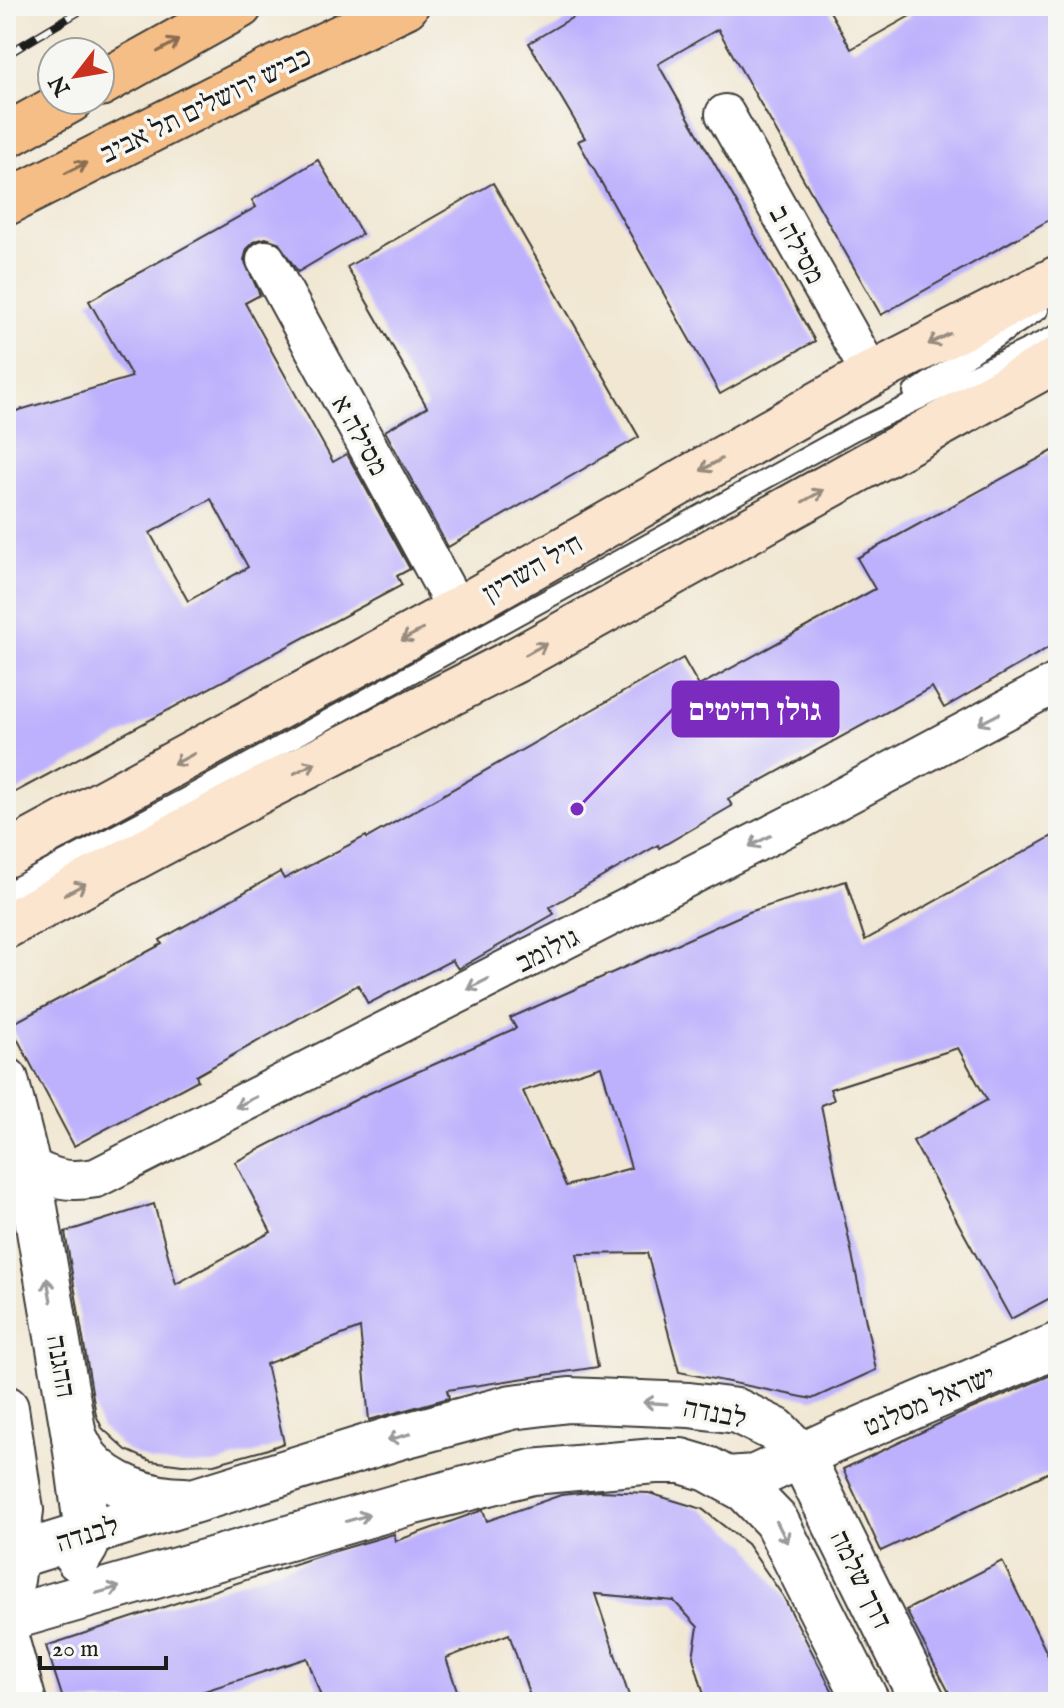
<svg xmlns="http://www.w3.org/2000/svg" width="1064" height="1708" font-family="'IM FELL English','Frank Ruhl Libre',serif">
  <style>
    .building { fill: #bdb1fd; fill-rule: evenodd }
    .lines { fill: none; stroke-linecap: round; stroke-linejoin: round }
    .service-casing { stroke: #3c3a37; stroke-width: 22 }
    .minor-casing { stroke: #3c3a37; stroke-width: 42 }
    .tertiary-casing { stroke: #3c3a37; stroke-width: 48 }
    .secondary-casing { stroke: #3c3a37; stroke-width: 48 }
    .motorway-casing { stroke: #3c3a37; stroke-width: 48 }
    .service { stroke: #fff; stroke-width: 18 }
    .minor { stroke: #fff; stroke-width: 38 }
    .tertiary { stroke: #fff; stroke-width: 44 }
    .secondary { stroke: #fbe5cf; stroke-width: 44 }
    .motorway { stroke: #f6be87; stroke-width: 44 }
    .rail-casing { stroke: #1c1c1c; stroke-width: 9 }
    .rail { stroke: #f6f6f2; stroke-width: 6; stroke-dasharray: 18; stroke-linecap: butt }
    .oneway { stroke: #896d52 }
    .oneway2 { stroke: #978b7e }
    .oneway3 { stroke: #999 }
    .labels { text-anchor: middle; stroke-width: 7; stroke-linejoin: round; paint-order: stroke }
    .street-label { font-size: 28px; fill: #1c1c1c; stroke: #f6f6f2 }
    .leader { fill: none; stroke: #7b2cbf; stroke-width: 3 }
    .callout-dot { fill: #7b2cbf; stroke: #f6f6f2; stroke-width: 3 }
    .callout { fill: #7b2cbf; stroke: #7b2cbf; stroke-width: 3 }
    .callout-label { font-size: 30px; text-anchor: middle; font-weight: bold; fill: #fff }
  </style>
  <rect width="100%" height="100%" fill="#f6f6f2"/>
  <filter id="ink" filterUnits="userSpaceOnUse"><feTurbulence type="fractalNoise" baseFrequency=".0125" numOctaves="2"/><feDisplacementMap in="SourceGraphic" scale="16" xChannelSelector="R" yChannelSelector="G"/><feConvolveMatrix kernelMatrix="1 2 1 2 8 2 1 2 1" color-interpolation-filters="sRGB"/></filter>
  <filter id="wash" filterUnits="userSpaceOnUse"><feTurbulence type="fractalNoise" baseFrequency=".006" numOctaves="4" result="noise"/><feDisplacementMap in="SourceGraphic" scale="32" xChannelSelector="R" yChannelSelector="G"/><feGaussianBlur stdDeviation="1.8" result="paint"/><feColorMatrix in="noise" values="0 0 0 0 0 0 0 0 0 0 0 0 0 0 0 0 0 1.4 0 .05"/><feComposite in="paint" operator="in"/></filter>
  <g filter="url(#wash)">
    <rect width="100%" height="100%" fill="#f1e7d2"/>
    <g id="blocks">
      <!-- building -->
      <g class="building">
        <path d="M592 6H827L851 49 910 16 904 6H1058V215L881 315 718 29 658 64 815 341 720 394 578 141 585 138 529 43Z"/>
        <path d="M318 160 362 234 298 272 278 242 266 238 255 241 247 249 244 260 260 295 245 303 333 462 347 454 410 569 397 576 402 585 6 797V414L132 377 89 301 256 207 252 200ZM211 499 248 567 188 601 150 533Z"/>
        <path d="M493 183 639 437 448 547 385 431 427 407 347 267Z"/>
        <path d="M1058 448V642L944 708 932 687 728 799 732 806 659 848 658 845 550 907 554 914 458 969 452 960 368 1004 358 985 196 1076 198 1080 74 1146 10 1025 162 944 160 940 280 872 284 879 366 836 367 838 683 658 699 686 875 589 857 558Z"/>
        <path d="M1058 833V1294L1011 1319 913 1141 987 1100 958 1048 830 1089 834 1100 821 1105 876 1370 812 1399 679 1372 647 1253 577 1254 598 1367 447 1390 449 1398 369 1420 360 1328 266 1364 284 1443 265 1450 214 1464 182 1465 151 1461 126 1450 102 1428 96 1415 65 1232 154 1204 176 1284 271 1232 235 1162 363 1096 516 1028 510 1018 749 912 846 881 865 940ZM601 1066 631 1168 566 1186 523 1091Z"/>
        <path d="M1058 1372V1468L881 1551 843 1469 962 1413Z"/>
        <path d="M599 1491 649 1493 702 1509 747 1544 783 1596 838 1702H706L693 1657 698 1627 674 1601 595 1594 631 1702H532L509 1634 446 1658 461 1702H323L307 1658 170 1702H64L46 1646 325 1554 394 1534 396 1541 483 1510 487 1521 561 1495Z"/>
        <path d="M1002 1561 1058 1676V1692L1036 1702H954L906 1610Z"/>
      </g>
    </g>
  </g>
  <g filter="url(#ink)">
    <use href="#blocks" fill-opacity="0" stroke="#3c3a37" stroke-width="2"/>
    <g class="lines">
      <defs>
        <g id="service">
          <path d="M913 392 1039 310"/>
          <path d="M6 892 183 799 853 431 1058 334"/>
        </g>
        <g id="minor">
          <path d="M725 114 871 374"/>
          <path d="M266 260 457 610"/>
          <path d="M28 1166C54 1179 67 1183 96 1178L796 822 1058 682"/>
          <path d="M6 1627 27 1702"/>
        </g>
        <g id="tertiary">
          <path d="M6 1080 28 1166 74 1436 87 1533 86 1546 78 1559"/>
          <path d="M6 1408 21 1510 12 1580"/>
          <path d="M74 1436C78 1443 82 1452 87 1459 109 1486 151 1500 185 1500"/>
          <path d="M727 1479 755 1477 837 1439 1058 1345"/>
          <path d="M6 1559 399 1437 512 1407 569 1400 689 1405 737 1411 776 1430 801 1455 923 1702"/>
          <path d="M6 1619 410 1503 532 1472 655 1461H681L708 1469 746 1490 776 1521 867 1702"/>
        </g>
        <g id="secondary">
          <path d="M6 855 457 610 871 374 1058 278"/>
          <path d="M6 926 267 787 514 661 1058 359"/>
        </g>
        <g id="motorway">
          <path d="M100 84 240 6"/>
          <path d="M6 136 71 100"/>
          <path d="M6 203 246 82 406 6"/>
        </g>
      </defs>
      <!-- service casing -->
      <use href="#service" class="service-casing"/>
      <!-- minor casing -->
      <use href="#minor" class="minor-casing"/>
      <!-- tertiary casing -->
      <use href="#tertiary" class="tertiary-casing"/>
      <!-- secondary casing -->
      <use href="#secondary" class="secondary-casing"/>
      <!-- motorway casing -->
      <use href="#motorway" class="motorway-casing"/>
      <!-- service -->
      <use href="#service" class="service"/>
      <!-- minor -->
      <use href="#minor" class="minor"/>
      <!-- tertiary -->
      <use href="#tertiary" class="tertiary"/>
      <!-- secondary -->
      <use href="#secondary" class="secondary"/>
      <!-- motorway -->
      <use href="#motorway" class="motorway"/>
      <defs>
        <path id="rail" d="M6 55 88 6"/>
      </defs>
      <!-- rail casing -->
      <use href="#rail" class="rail-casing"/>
      <!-- rail -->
      <use href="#rail" class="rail"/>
    </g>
    <!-- one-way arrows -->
    <defs><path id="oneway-shaft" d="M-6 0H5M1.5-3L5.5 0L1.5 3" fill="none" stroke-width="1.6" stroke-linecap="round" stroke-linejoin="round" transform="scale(2)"/></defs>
    <g class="oneway">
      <use href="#oneway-shaft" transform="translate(168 46) rotate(-29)"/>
      <use href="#oneway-shaft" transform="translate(76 168) rotate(-27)"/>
    </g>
    <g class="oneway2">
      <use href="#oneway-shaft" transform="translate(939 339) rotate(153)"/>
      <use href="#oneway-shaft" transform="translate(711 465) rotate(150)"/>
      <use href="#oneway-shaft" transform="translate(813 496) rotate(-29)"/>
      <use href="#oneway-shaft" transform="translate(412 635) rotate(152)"/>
      <use href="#oneway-shaft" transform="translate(536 649) rotate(-29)"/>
      <use href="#oneway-shaft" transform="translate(184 759) rotate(152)"/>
      <use href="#oneway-shaft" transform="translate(305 768) rotate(-27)"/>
      <use href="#oneway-shaft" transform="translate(75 889) rotate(-28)"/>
    </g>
    <g class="oneway3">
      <use href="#oneway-shaft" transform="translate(989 719) rotate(152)"/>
      <use href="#oneway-shaft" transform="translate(760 841) rotate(153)"/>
      <use href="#oneway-shaft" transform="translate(478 984) rotate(153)"/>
      <use href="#oneway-shaft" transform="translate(246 1102) rotate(153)"/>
      <use href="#oneway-shaft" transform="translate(49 1290) rotate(-100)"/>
      <use href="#oneway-shaft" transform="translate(655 1403) rotate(-176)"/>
      <use href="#oneway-shaft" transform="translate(399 1437) rotate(164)"/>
      <use href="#oneway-shaft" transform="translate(358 1518) rotate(-16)"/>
      <use href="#oneway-shaft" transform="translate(782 1532) rotate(63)"/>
      <use href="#oneway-shaft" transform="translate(108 1590) rotate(-16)"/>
    </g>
  </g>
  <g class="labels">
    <!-- street labels -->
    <g class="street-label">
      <text transform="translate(205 104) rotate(-26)" y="10">כביש ירושלים תל אביב</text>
      <text transform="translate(798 244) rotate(61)" y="10">מסילה ב</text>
      <text transform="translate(361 435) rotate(61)" y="10">מסילה א</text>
      <text transform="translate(532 567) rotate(-30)" y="10">חיל השריון</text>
      <text transform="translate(547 949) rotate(-27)" y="10">גולומב</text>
      <text transform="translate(62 1366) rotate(80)" y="10">ההגנה</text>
      <text transform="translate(929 1400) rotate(-23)" y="10">ישראל מסלנט</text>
      <text transform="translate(715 1412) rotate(11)" y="10">לבנדה</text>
      <text transform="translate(87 1533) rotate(-17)" y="10">לבנדה</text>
      <text transform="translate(862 1579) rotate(64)" y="10">דרך שלמה</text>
    </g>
  </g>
  <!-- callouts -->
  <path class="leader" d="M577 809L673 709"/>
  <circle class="callout-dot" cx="577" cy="809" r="8"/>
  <rect class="callout" x="673" y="682" width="165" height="54" rx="8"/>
  <g class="callout-label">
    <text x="755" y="720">גולן רהיטים</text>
  </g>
  <!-- margin -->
  <rect width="1064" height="1708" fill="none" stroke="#f6f6f2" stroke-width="32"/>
  <!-- north arrow -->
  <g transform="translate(76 76) rotate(239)"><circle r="38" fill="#f6f6f2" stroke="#9f9f9c" stroke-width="2"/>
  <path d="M0-6L14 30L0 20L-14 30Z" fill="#c8321e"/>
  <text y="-12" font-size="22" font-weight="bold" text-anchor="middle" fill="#1c1c1c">N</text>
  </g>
  <!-- scale -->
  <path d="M40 1656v12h126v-12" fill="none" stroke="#1c1c1c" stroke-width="4"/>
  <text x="52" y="1656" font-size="24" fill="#1c1c1c" stroke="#f6f6f2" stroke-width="6" paint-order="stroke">20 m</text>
</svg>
